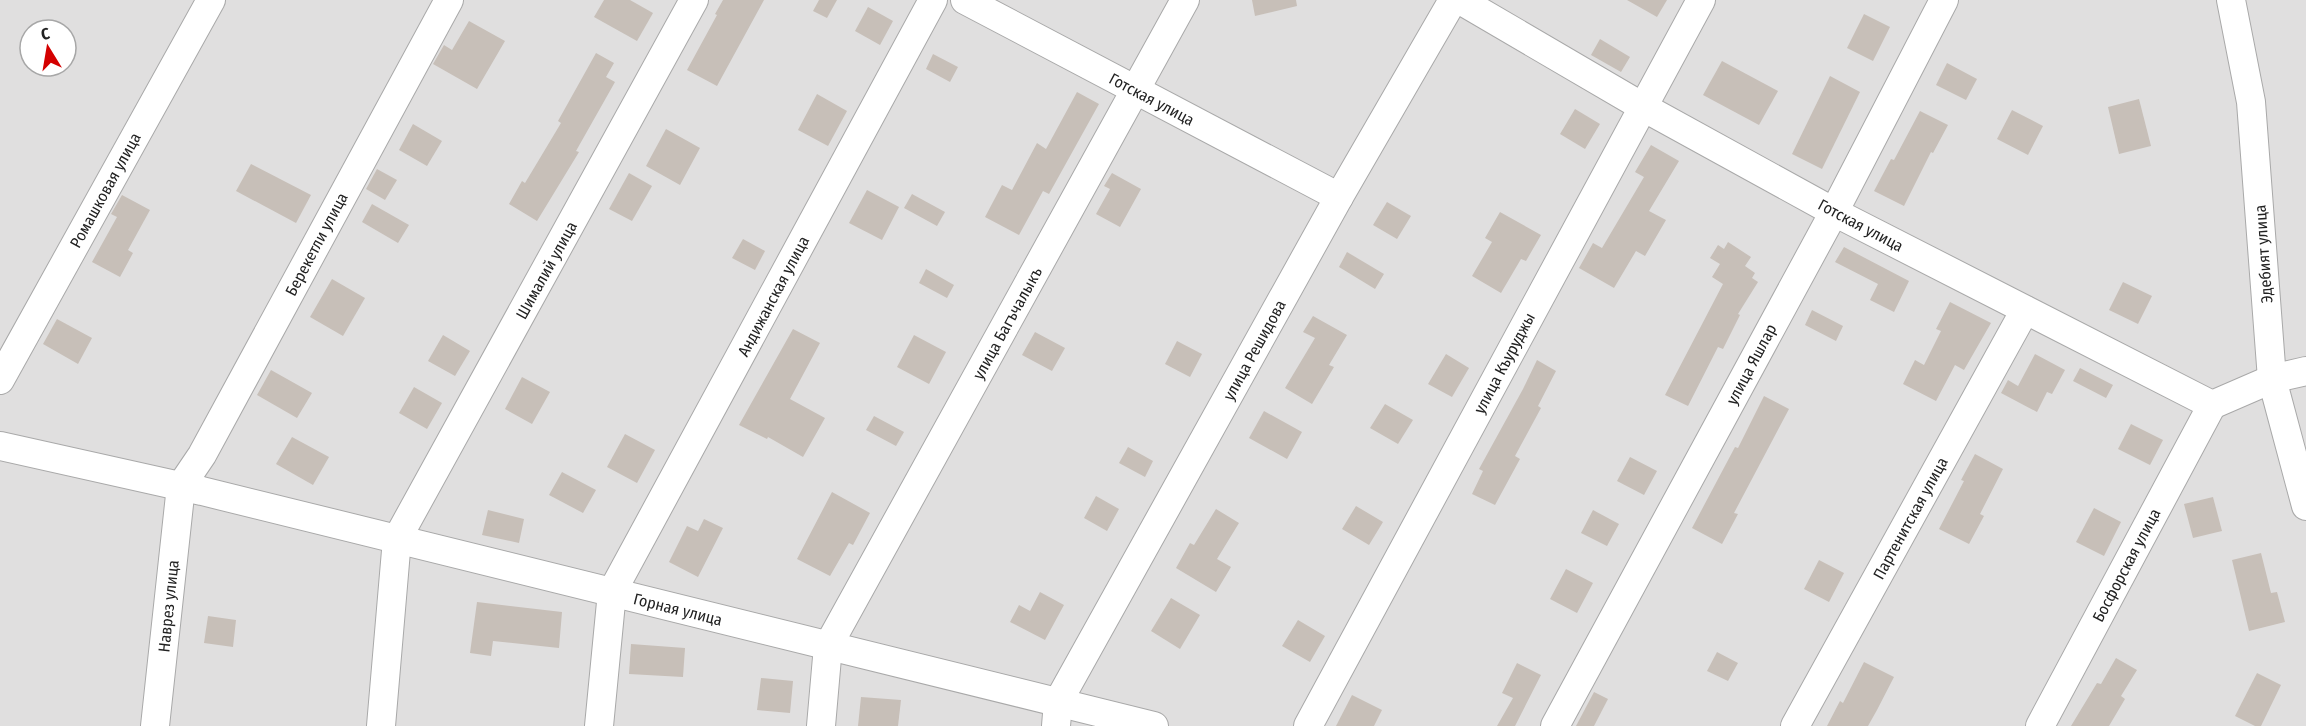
<svg xmlns="http://www.w3.org/2000/svg" width="2306" height="726" font-family="'Fira Sans Condensed',sans-serif">
  <style>
    .residential { fill: #e0dfdf; fill-rule: evenodd }
    .building { fill: #c7bfb8 }
    .lines { fill: none; stroke-linecap: round; stroke-linejoin: round }
    .minor-casing { stroke: #a9a9a9; stroke-width: 30 }
    .minor { stroke: #fff; stroke-width: 28 }
    .labels { text-anchor: middle; stroke-width: 6; stroke-linejoin: round; paint-order: stroke }
    .street-label { font-size: 16px; fill: #222; stroke: #fff }
  </style>
  <rect width="100%" height="100%" fill="#f2efe9"/>
  <!-- residential -->
  <path class="residential" d="M0 0H2306V726H0ZM30 30H66V66H30Z"/>
  <!-- building -->
  <g class="building">
    <path d="M604 0H630L653 13 637 41 594 17Z"/>
    <path d="M723 0H764L717 86 687 70 717 15 715 14Z"/>
    <path d="M819 0H837L827 18 813 11Z"/>
    <path d="M1252 0H1296L1297 6 1255 16Z"/>
    <path d="M1627 0H1667L1657 17Z"/>
    <path d="M868 7 893 21 880 45 855 31Z"/>
    <path d="M1864 14 1890 27 1873 61 1847 48Z"/>
    <path d="M469 21 505 41 477 89 433 64 444 45 452 50Z"/>
    <path d="M1600 39 1630 57 1621 72 1591 55Z"/>
    <path d="M596 53 614 63 606 77 615 82 576 151 579 152 537 221 509 204 522 181 525 183 561 123 558 121Z"/>
    <path d="M933 54 958 67 950 82 926 69Z"/>
    <path d="M1722 61 1778 91 1759 125 1703 95Z"/>
    <path d="M1947 63 1977 79 1966 100 1936 85Z"/>
    <path d="M1830 76 1860 92 1822 169 1792 154Z"/>
    <path d="M1077 92 1099 104 1049 194 1043 191 1019 235 985 217 1002 185 1012 190 1037 143 1046 149Z"/>
    <path d="M817 94 847 111 828 146 798 130Z"/>
    <path d="M2139 99 2151 146 2119 154 2108 107Z"/>
    <path d="M1575 109 1600 124 1585 149 1560 134Z"/>
    <path d="M2012 110 2043 126 2028 155 1997 139Z"/>
    <path d="M1920 111 1948 125 1933 153 1931 152 1904 206 1874 191 1891 159 1894 160Z"/>
    <path d="M413 124 442 141 427 166 399 150Z"/>
    <path d="M666 129 700 148 680 185 646 166Z"/>
    <path d="M1651 145 1679 161 1649 211 1666 220 1645 256 1636 251 1614 288 1579 268 1593 243 1602 248 1644 177 1635 172Z"/>
    <path d="M251 164 311 195 296 223 236 191Z"/>
    <path d="M377 169 397 180 385 200 366 189Z"/>
    <path d="M629 173 652 186 632 221 609 209Z"/>
    <path d="M1112 173 1141 189 1120 227 1096 214 1110 189 1104 186Z"/>
    <path d="M867 190 899 207 882 240 849 223Z"/>
    <path d="M912 194 945 212 937 226 904 208Z"/>
    <path d="M122 195 150 210 128 250 133 253 120 277 92 262 117 217 111 214Z"/>
    <path d="M1387 202 1411 216 1397 239 1373 225Z"/>
    <path d="M372 204 409 225 398 243 362 222Z"/>
    <path d="M1500 212 1541 235 1526 261 1521 259 1501 293 1472 276 1492 242 1485 238Z"/>
    <path d="M743 239 765 251 755 270 732 258Z"/>
    <path d="M1728 242 1751 257 1745 266 1755 273 1752 278 1758 282 1738 314 1740 315 1723 349 1718 347 1688 406 1665 395 1723 284 1712 277 1720 264 1710 258 1718 245 1724 249Z"/>
    <path d="M1844 247 1909 281 1894 312 1870 300 1878 284 1835 262Z"/>
    <path d="M1347 252 1384 274 1375 289 1339 267Z"/>
    <path d="M926 269 954 285 947 298 919 283Z"/>
    <path d="M332 279 365 298 343 336 310 317Z"/>
    <path d="M2123 282 2152 296 2138 324 2109 310Z"/>
    <path d="M1950 302 1991 323 1964 370 1955 365 1936 401 1903 384 1915 360 1924 365 1941 331 1936 329Z"/>
    <path d="M1812 310 1843 326 1836 341 1805 325Z"/>
    <path d="M1313 316 1347 335 1329 365 1334 367 1312 404 1285 388 1315 338 1303 332Z"/>
    <path d="M57 319 92 338 78 364 43 344Z"/>
    <path d="M793 329 820 343 790 399 825 418 803 457 768 437 767 439 739 425Z"/>
    <path d="M1035 332 1065 348 1052 371 1022 355Z"/>
    <path d="M443 335 470 351 455 376 428 361Z"/>
    <path d="M914 335 946 352 929 384 897 367Z"/>
    <path d="M1177 341 1202 354 1190 377 1165 364Z"/>
    <path d="M1446 354 1469 368 1452 397 1428 384Z"/>
    <path d="M2035 354 2065 370 2052 394 2047 392 2037 412 2001 393 2008 380 2018 386Z"/>
    <path d="M1537 360 1556 371 1538 406 1541 408 1515 456 1520 459 1495 505 1472 494 1483 471 1479 469 1523 389Z"/>
    <path d="M2080 368 2113 385 2106 398 2073 381Z"/>
    <path d="M271 370 312 393 297 418 257 395Z"/>
    <path d="M522 377 550 392 532 424 505 409Z"/>
    <path d="M414 387 442 403 427 429 399 413Z"/>
    <path d="M1764 396 1789 409 1734 513 1738 514 1722 544 1692 528 1735 447 1738 448Z"/>
    <path d="M1385 404 1413 420 1398 444 1370 428Z"/>
    <path d="M1264 411 1302 432 1287 459 1249 438Z"/>
    <path d="M874 416 904 432 896 446 866 430Z"/>
    <path d="M2131 424 2163 440 2150 465 2118 449Z"/>
    <path d="M625 434 655 450 637 483 607 467Z"/>
    <path d="M292 437 329 457 313 485 276 464Z"/>
    <path d="M1128 447 1153 461 1145 477 1119 463Z"/>
    <path d="M1975 454 2003 469 1980 514 1984 516 1969 544 1939 529 1964 481 1961 480Z"/>
    <path d="M1630 457 1657 471 1644 495 1617 481Z"/>
    <path d="M562 472 596 490 583 513 549 495Z"/>
    <path d="M832 492 870 513 853 545 849 543 830 576 797 559Z"/>
    <path d="M1096 496 1119 509 1107 531 1084 518Z"/>
    <path d="M2213 497 2222 531 2193 538 2184 504Z"/>
    <path d="M1356 506 1383 522 1369 545 1342 529Z"/>
    <path d="M2094 508 2121 522 2104 556 2076 542Z"/>
    <path d="M1216 509 1239 523 1217 559 1231 567 1216 592 1176 568 1190 543 1194 545Z"/>
    <path d="M488 510 524 519 519 543 482 535Z"/>
    <path d="M1593 510 1619 524 1607 546 1581 533Z"/>
    <path d="M704 519 723 528 698 577 669 562 687 526 698 531Z"/>
    <path d="M2261 553 2271 593 2277 592 2285 622 2249 631 2232 560Z"/>
    <path d="M1819 560 1844 573 1829 602 1804 589Z"/>
    <path d="M1566 569 1593 583 1577 613 1550 599Z"/>
    <path d="M1040 592 1064 605 1045 640 1010 622 1019 605 1030 611Z"/>
    <path d="M1171 598 1200 615 1180 649 1151 631Z"/>
    <path d="M477 602 562 612 559 648 493 641 491 656 470 653Z"/>
    <path d="M208 616 236 620 233 647 204 643Z"/>
    <path d="M1298 620 1325 636 1310 662 1282 646Z"/>
    <path d="M631 644 685 648 683 677 629 674Z"/>
    <path d="M1717 652 1738 663 1728 681 1707 671Z"/>
    <path d="M2116 658 2137 670 2121 696 2125 699 2109 726H2071L2097 683 2101 684Z"/>
    <path d="M1864 662 1894 677 1877 710 1868 726H1827L1840 701 1843 703Z"/>
    <path d="M1517 663 1541 675 1515 726H1497L1513 698 1502 693Z"/>
    <path d="M2257 673 2281 685 2261 726H2255L2235 716Z"/>
    <path d="M761 678 793 681 790 713 757 710Z"/>
    <path d="M1594 692 1608 699 1594 726H1576Z"/>
    <path d="M1352 695 1382 710 1374 726H1336Z"/>
    <path d="M861 697 901 700 898 726H858Z"/>
  </g>
  <g class="lines">
    <defs>
      <g id="minor">
        <path d="M965 0 1339 197"/>
        <path d="M1460 0 1643 107 1834 212 2212 405 2272 379 2306 371"/>
        <path d="M2231 0 2251 102 2272 379 2306 506"/>
        <path d="M0 380 211 0"/>
        <path d="M0 446 202 491 1154 726"/>
        <path d="M155 726 181 486 202 455 449 0"/>
        <path d="M381 726 397 539 694 0"/>
        <path d="M599 726 612 592 933 0"/>
        <path d="M821 726 828 646 1185 0"/>
        <path d="M1056 726 1058 702 1339 197 1453 0"/>
        <path d="M1308 726 1701 0"/>
        <path d="M1555 726 1834 212 1944 0"/>
        <path d="M1795 726 2025 310"/>
        <path d="M2040 726 2212 405"/>
      </g>
    </defs>
    <!-- minor casing -->
    <use href="#minor" class="minor-casing"/>
    <!-- minor -->
    <use href="#minor" class="minor"/>
  </g>
  <g class="labels">
    <!-- street labels -->
    <g class="street-label">
      <text transform="translate(1152 99) rotate(28)" y="6">Готская улица</text>
      <text transform="translate(105 190) rotate(-61)" y="6">Ромашковая улица</text>
      <text transform="translate(1861 225) rotate(28)" y="6">Готская улица</text>
      <text transform="translate(316 244) rotate(-62)" y="6">Берекетли улица</text>
      <text transform="translate(2263 254) rotate(-94)" y="6">Эдебият улица</text>
      <text transform="translate(546 270) rotate(-61)" y="6">Шималий улица</text>
      <text transform="translate(773 296) rotate(-62)" y="6">Андижанская улица</text>
      <text transform="translate(1007 323) rotate(-61)" y="6">улица Багъчалыкъ</text>
      <text transform="translate(1254 350) rotate(-61)" y="6">улица Решидова</text>
      <text transform="translate(1504 363) rotate(-62)" y="6">улица Къуруджы</text>
      <text transform="translate(1751 364) rotate(-62)" y="6">улица Яшлар</text>
      <text transform="translate(1910 518) rotate(-61)" y="6">Партенитская улица</text>
      <text transform="translate(2126 565) rotate(-62)" y="6">Босфорская улица</text>
      <text transform="translate(168 606) rotate(-84)" y="6">Наврез улица</text>
      <text transform="translate(678 609) rotate(14)" y="6">Горная улица</text>
    </g>
  </g>
  <!-- north arrow -->
  <g transform="translate(48 48) rotate(349)"><circle r="28" fill="#ffffff" stroke="#a7a7a7" stroke-width="1.5"/>
  <path d="M0-4.5L10 22L0 15L-10 22Z" fill="#d40000"/>
  <text y="-9" font-size="16" font-weight="bold" text-anchor="middle" fill="#222222">С</text>
  </g>
</svg>
